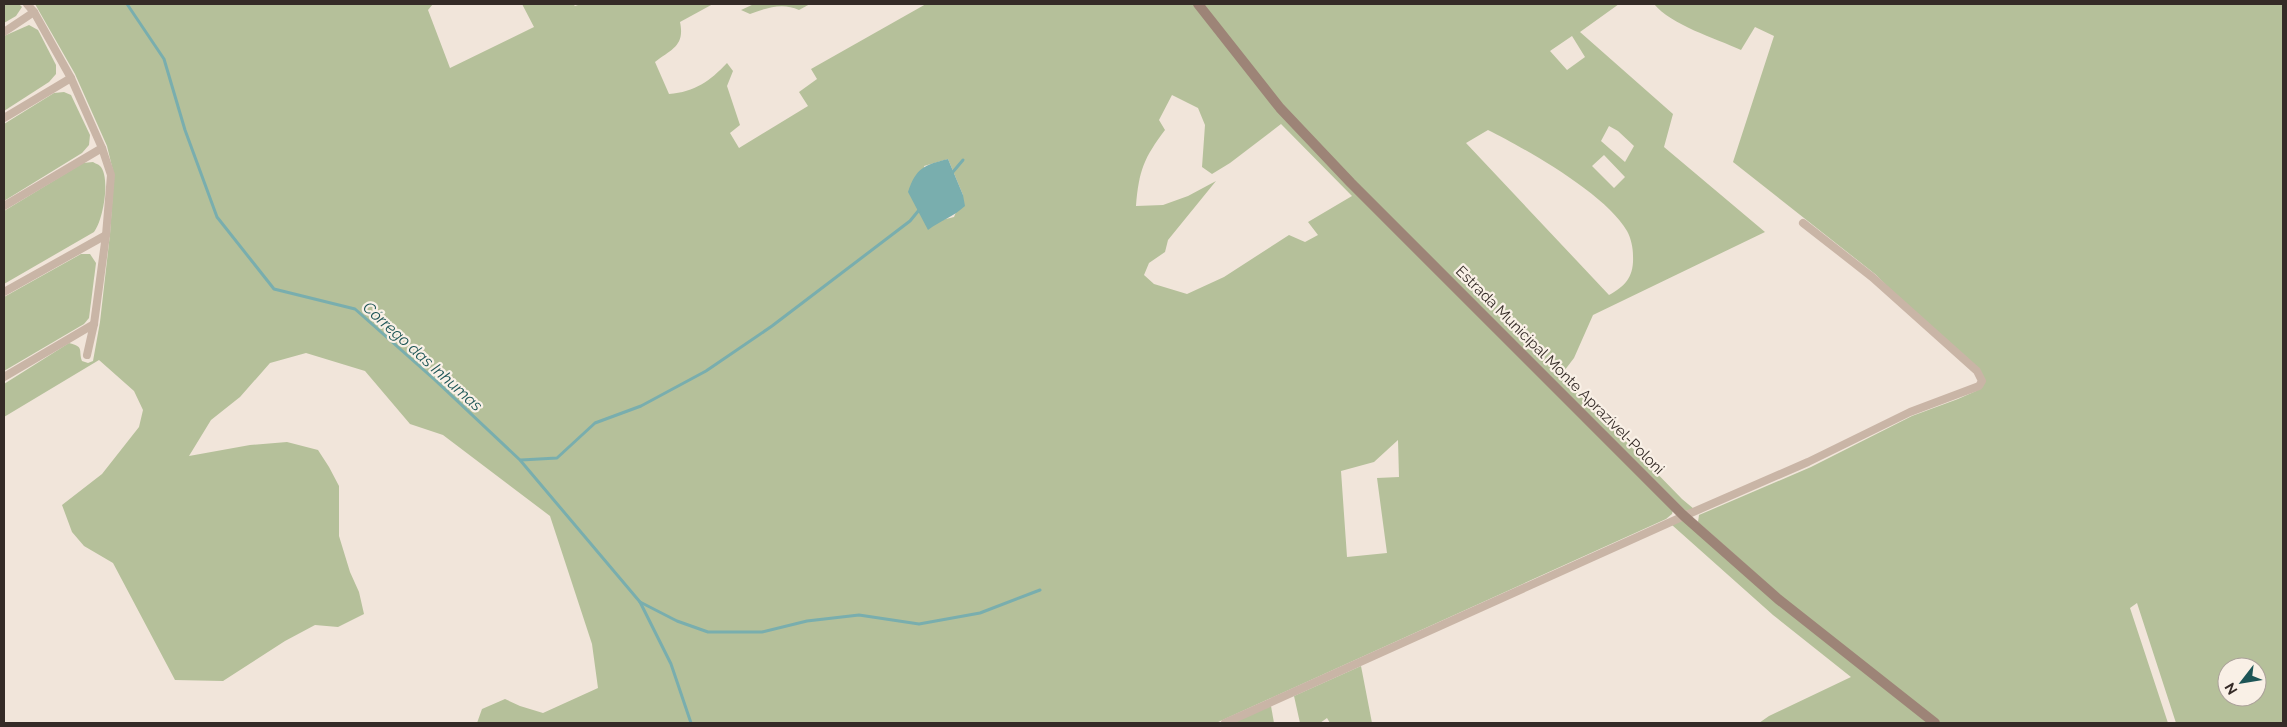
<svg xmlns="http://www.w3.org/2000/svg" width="2287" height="727" font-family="Raleway,sans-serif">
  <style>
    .green { fill: #b5c09a; fill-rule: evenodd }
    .water { fill: #79aeae }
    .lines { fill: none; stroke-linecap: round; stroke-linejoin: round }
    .stream { stroke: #79aeae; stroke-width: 3 }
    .street { stroke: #c9b5a6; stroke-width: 8 }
    .secondary { stroke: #9d8477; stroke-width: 10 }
    .labels { text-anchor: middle; stroke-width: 4.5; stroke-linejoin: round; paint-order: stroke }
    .street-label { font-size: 15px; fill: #352b27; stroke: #f9f0e6 }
    .water-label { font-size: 16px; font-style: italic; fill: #1d5556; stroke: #f9f0e6 }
  </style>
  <rect width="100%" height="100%" fill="#f1e5da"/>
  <!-- green -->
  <g class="green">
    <path d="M4 4H19L22 7 16 16 4 23Z"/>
    <path d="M35 4H433L428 10 450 68 534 27 522 4H573L575 6 581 4H713L680 22C685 46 672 49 655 62L669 94C695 92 710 81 727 63L733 71 727 86 740 125 730 133 739 148 808 106 799 92 817 79 811 69 926 4H1194L1278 110 1673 510 1672 514 1666 519 1216 723H477L482 709 505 699 520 706 543 713 598 688 592 644 550 516 443 435 410 424 365 371 306 353 270 363 240 397 211 420 189 456 250 445 287 442 318 450 329 467 339 486V536L350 572 359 592 364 614 338 627 315 625 285 641 223 681 175 680 113 563 84 546 72 532 62 505 102 474 139 427 143 410 134 391 99 360 4 417V384L69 343C85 347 78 350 82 361L88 363 93 361 100 322 110 234 114 175 107 146 75 74ZM1172 95 1198 108 1205 125 1202 167 1212 174 1230 163 1281 124 1352 196 1308 222 1318 235 1305 242 1289 235 1224 277 1187 294 1154 284 1144 275 1149 263 1165 252 1168 240 1216 181 1188 196 1163 205 1136 206C1139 170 1144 158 1165 130L1159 120ZM948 159 963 195 954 217 942 220 924 166ZM1398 440 1399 477 1377 478 1387 553 1347 557 1341 471 1374 462Z"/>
    <path d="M754 4H810L799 10C782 2 767 8 750 14L741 10Z"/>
    <path d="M1201 4H1619L1580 32 1673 114 1664 147 1765 232 1593 315 1574 358 1561 375 1682 499 1694 509 1686 511 1353 181 1282 105ZM1572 36 1585 57 1567 70 1550 51ZM1609 126 1618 131 1634 146 1625 162 1601 141ZM1488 130C1526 149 1606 194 1627 231 1631 238 1633 248 1633 256 1634 276 1626 286 1609 295L1466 143ZM1604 155 1625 177 1614 188 1592 166Z"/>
    <path d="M1654 4H2283V723H2176L2137 603 2130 608 2168 723H1940L1781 596 1698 522 1699 515 1811 467 1912 416 1958 399 1976 391 1983 381 1875 274 1733 162 1774 36 1755 27 1741 50C1715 38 1671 25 1654 4ZM2227 667H2257V697H2227Z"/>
    <path d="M29 25 38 30 56 65V74L49 82 4 111V36Z"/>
    <path d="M64 92 71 95 90 135 89 145 82 153 4 201V124L54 93Z"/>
    <path d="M93 162C96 164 98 164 100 166 111 177 103 221 94 232L4 284V211L83 163Z"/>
    <path d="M81 254H90L96 263 89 318 84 324 4 371V297Z"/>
    <path d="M1681 519 1929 723H1759L1769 716 1851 677 1773 615 1672 525Z"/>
    <path d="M1361 666 1372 723H1330L1327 718 1320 723H1300L1294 696Z"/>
    <path d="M1271 706 1274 723H1231Z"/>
  </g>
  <!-- water -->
  <path class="water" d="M948 159 963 195 965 206C953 217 940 221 928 230L908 192C916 168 924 165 948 159Z"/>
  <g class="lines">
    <!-- stream -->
    <g class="stream">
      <path d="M127 4 164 59 185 130 217 217 274 289 355 309 435 380 520 460 640 602 671 664 691 723"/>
      <path d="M952 173 963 160"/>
      <path d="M521 460 557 458 595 423 641 406 706 371 772 326 910 221 919 210"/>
      <path d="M640 602 677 621 708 632H762L807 621 859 615 919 624 980 613 1040 590"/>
    </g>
    <!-- street -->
    <g class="street">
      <path d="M27 4 34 12 71 78 102 148 111 175 106 235 94 324 87 355"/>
      <path d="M4 32 34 12"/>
      <path d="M4 118 71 78"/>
      <path d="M4 206 102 148"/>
      <path d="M4 292 106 235"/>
      <path d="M4 377 94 324"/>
      <path d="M1225 723 1684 516 1808 462 1910 412 1979 386 1982 381 1977 371 1872 277 1803 223"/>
    </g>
    <!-- secondary -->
    <path class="secondary" d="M1198 4 1280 108 1351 183 1684 516 1778 599 1935 723"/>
  </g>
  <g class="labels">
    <!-- street labels -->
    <g class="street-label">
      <text transform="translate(1560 370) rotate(45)" y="5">Estrada Municipal Monte Aprazível-Poloni</text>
    </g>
    <!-- water labels -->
    <g class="water-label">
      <text transform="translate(423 356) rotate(42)" y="6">Córrego das Inhumas</text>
    </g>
  </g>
  <!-- border -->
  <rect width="2287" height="727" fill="none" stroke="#352b27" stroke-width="10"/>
  <!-- north arrow -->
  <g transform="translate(2242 682) rotate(239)"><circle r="24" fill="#f9f0e6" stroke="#aba19a"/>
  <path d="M0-4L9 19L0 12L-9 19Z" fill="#1d5556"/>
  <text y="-8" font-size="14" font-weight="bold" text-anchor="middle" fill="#352b27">N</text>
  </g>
</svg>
